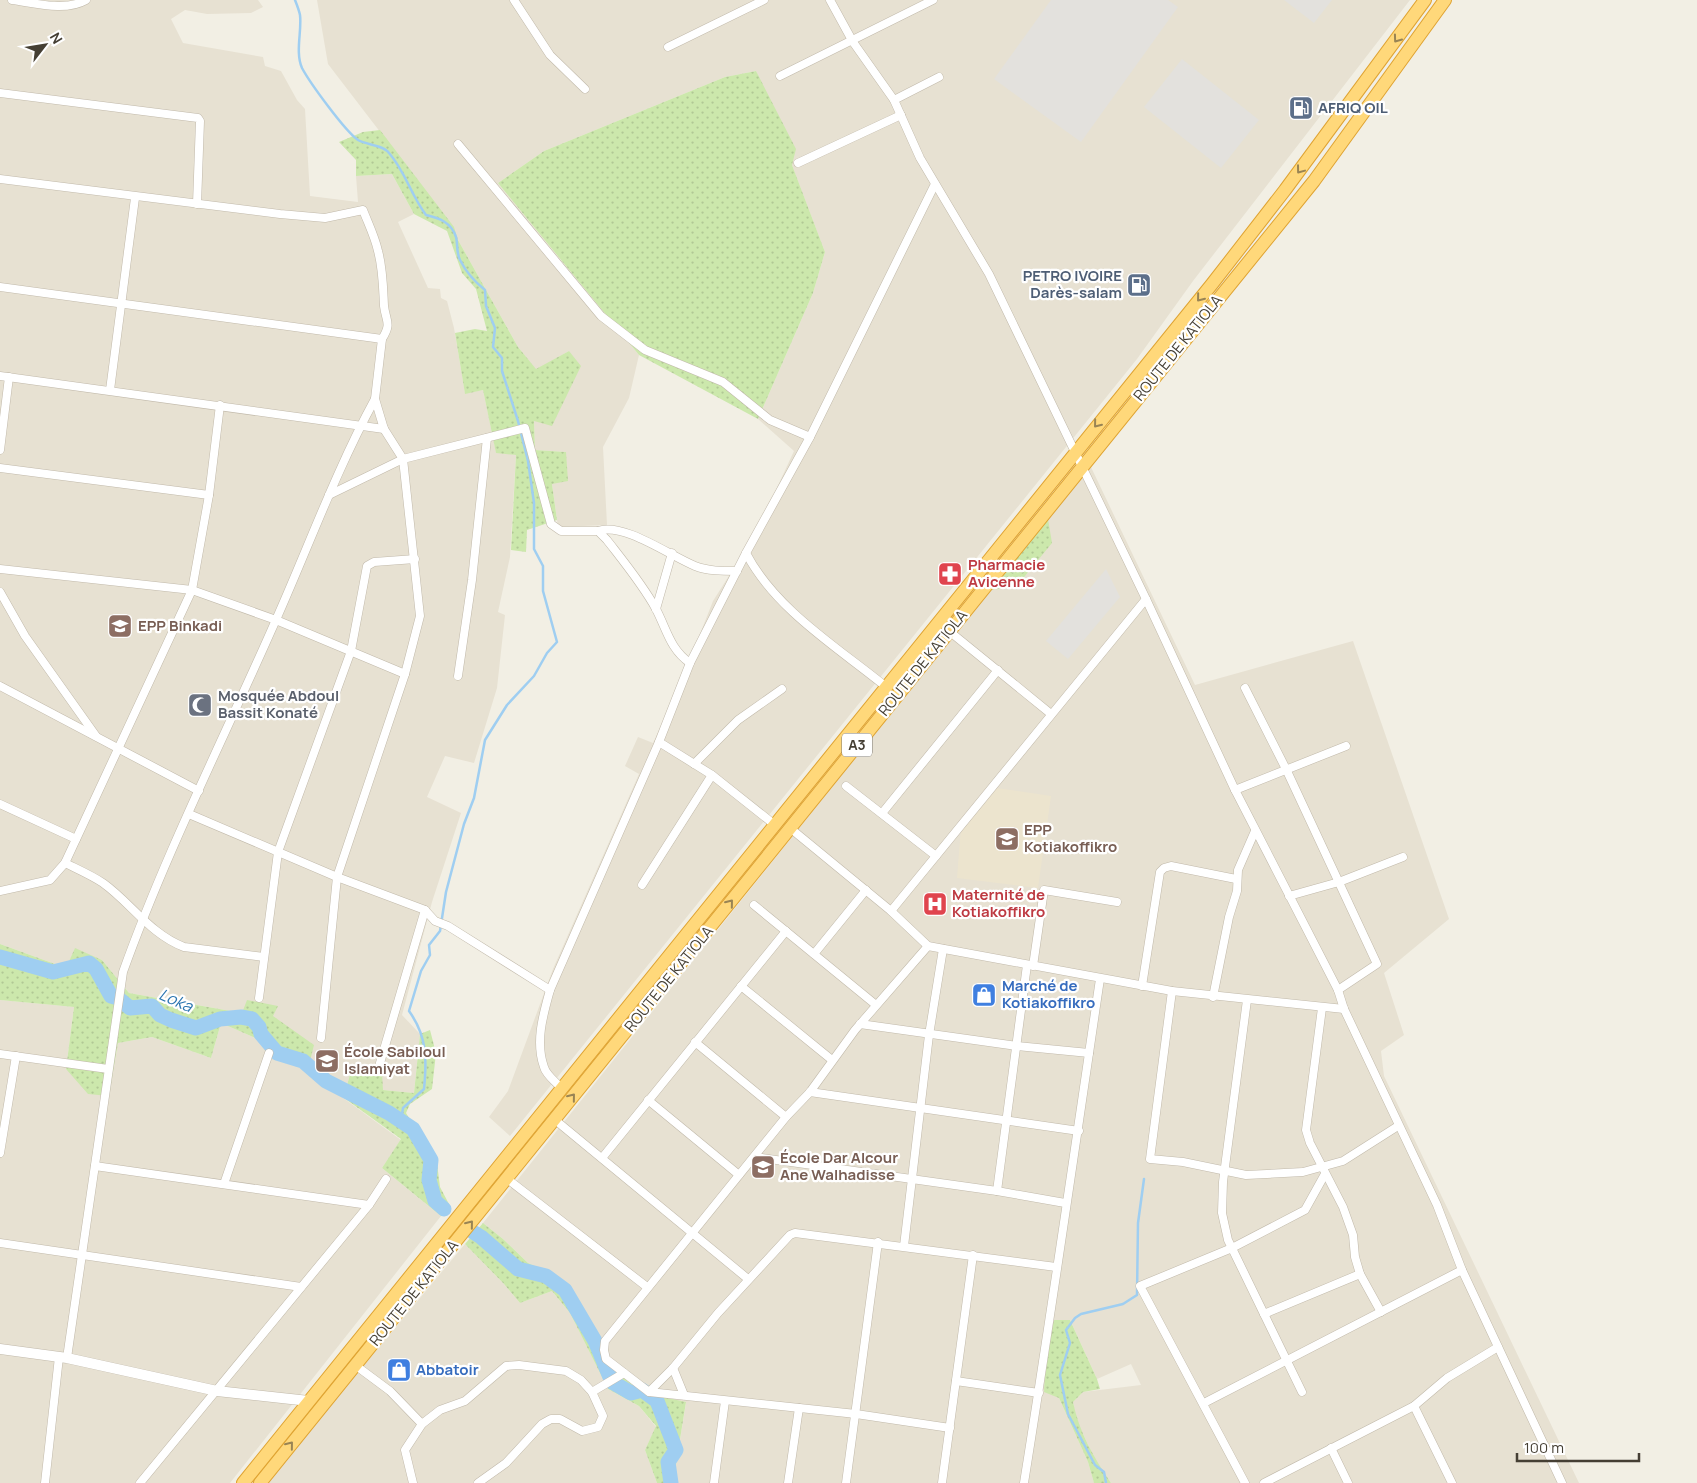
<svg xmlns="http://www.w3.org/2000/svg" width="1697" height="1483" font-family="Manrope,sans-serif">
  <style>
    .residential { fill: #e7e1d2 }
    .education { fill: #ece4ce }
    .grass { fill: url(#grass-dots) }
    .parking { fill: #e3e1dd }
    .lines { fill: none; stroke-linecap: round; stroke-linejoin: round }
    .stream { stroke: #9fcef1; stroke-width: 2.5 }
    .river { stroke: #9fcef1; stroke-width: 15 }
    .minor-casing { stroke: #c1b9aa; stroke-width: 9 }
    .tertiary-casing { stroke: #c1b9aa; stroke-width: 11 }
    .trunk-casing { stroke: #dfa332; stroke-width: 14 }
    .minor { stroke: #fff; stroke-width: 8 }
    .tertiary { stroke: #fff; stroke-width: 10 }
    .trunk { stroke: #ffd87a; stroke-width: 12 }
    .oneway { stroke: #998454 }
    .labels { text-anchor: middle; stroke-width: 4.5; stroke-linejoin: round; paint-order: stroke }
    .shield { fill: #fff; stroke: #7d7971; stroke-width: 1 }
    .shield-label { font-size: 14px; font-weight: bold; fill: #453f34 }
    .service-label { font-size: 15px; font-weight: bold; fill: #4e5e75; stroke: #fff; text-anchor: start }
    .street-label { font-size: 15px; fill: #453f34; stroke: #fff }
    .health-label { font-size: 15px; font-weight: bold; fill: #be3a42; stroke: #fff; text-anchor: start }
    .education-label { font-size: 15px; font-weight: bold; fill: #785e54; stroke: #fff; text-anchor: start }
    .worship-label { font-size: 15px; font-weight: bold; fill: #5b616d; stroke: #fff; text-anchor: start }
    .shop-label { font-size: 15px; font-weight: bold; fill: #366cbe; stroke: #fff; text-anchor: start }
    .water-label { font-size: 16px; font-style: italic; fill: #2c76b1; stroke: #fff }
  </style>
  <defs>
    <pattern id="grass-dots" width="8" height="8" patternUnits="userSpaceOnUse" patternTransform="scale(1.25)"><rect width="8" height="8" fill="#cce8ac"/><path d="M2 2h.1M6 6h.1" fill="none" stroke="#b1c895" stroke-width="1.8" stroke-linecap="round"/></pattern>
  </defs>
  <rect width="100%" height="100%" fill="#f2efe4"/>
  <!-- residential -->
  <g class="residential">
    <path d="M0 0H258L263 7 251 13 207 14 185 10 171 19 183 43 263 57 265 66 281 71 297 100 305 109 310 196 358 202 356 176 392 174 414 214 398 222 428 288 440 289 441 298 447 301 454 328 465 393 483 390 496 452 516 455 510 557 498 612 505 615 497 688 474 763 445 756 427 797 461 813 432 902 402 1015 420 1034 414 1093 383 1090 353 1064 347 1085 329 1076 310 1061 288 1029 272 1016 277 1007 242 1013 129 993 102 960 75 949 66 968 0 944Z"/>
    <path d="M317 0H1410L1193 281 1137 359 510 1136 489 1117 508 1091 553 969 639 774 625 766 638 737 653 743 678 690 713 601 756 533 794 451 758 419 813 293 825 252 756 71 725 77 544 151 498 183 639 355 629 398 603 447 607 525 558 527 552 484 566 452 535 450 534 421 569 351 536 370 518 347 458 240 453 227 328 64Z"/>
    <path d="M1090 465 1195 685 1353 641 1449 919 1384 973 1404 1035 1381 1051 1384 1076 1579 1483H1111L1095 1460 1076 1419 1073 1402 1083 1392 1141 1385 1131 1364 1097 1379 1070 1320H1054L1059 1398 1088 1462 1094 1483H673L686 1403 644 1393 608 1365 580 1302 550 1273 528 1263 503 1239 483 1223Z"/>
    <path d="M0 1000 74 1007 66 1069 109 1096 118 1043 152 1037 211 1058 221 1023 269 1044 401 1140 382 1168 441 1216 230 1483H0Z"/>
    <path d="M465 1244 504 1284 520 1303 552 1291 570 1313 608 1389 639 1406 656 1427 645 1450 657 1483H266Z"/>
  </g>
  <!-- education -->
  <path class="education" d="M997 788 1051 796 1038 888 957 878 961 828Z"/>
  <!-- grass -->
  <g class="grass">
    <path d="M756 71 796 149 792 165 825 252 813 293 758 419 639 355 498 183 544 151 725 77Z"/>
    <path d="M380 130 454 227 458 240 518 347 536 369 569 351 581 366 552 426 534 421 535 450 566 452 568 481 552 484 557 520 527 530 526 552 511 550 516 455 496 453 483 390 465 394 455 333 475 329 487 331 476 289 462 273 447 231 414 214 392 174 356 176V160L339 142 363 132Z"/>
    <path d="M1048 519 1052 543 1016 587 990 590Z"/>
    <path d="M0 944 66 968 75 948 102 960 129 993 242 1013 247 1000 278 1006 273 1016 314 1045 310 1061 329 1076 347 1085 353 1064 382 1073 383 1090 414 1093 420 1034 430 1030 436 1053 432 1089 410 1104 406 1113 437 1163 440 1187 450 1206 441 1216 382 1168 401 1139 269 1044 221 1023 211 1058 152 1037 118 1043 109 1096 88 1094 66 1069 74 1007 0 1000Z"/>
    <path d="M483 1223 503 1239 528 1263 550 1273 580 1302 608 1365 644 1393 686 1402 673 1483H657L645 1450 656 1426 639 1406 608 1389 570 1313 552 1291 520 1303 504 1284 465 1244Z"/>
    <path d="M1054 1320H1070L1097 1379 1100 1389 1083 1392 1073 1402C1079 1432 1094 1458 1111 1483H1094L1088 1462 1059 1398 1044 1392 1046 1350Z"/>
  </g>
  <!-- parking -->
  <g class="parking">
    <path d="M1051 0H1168L1178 7 1081 142 994 79Z"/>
    <path d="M1284 0H1332L1314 23Z"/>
    <path d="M1182 59 1259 120 1221 168 1144 107Z"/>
    <path d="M1106 569 1120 597 1068 659 1046 641Z"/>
  </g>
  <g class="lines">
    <!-- stream -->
    <g class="stream">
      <path d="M295 0C297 5 299 10 300 15 302 31 295 52 302 68 310 83 345 131 358 140 366 145 384 145 389 153 405 171 411 195 426 215 439 218 451 222 456 237 458 244 456 252 460 260 466 272 475 282 485 290L486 306 495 328 493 347 502 358V371L518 421 528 461 534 503V549L543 566V591L557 642 547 653 534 676 507 705 485 740 474 798 464 824 446 892 440 931 429 945 430 955 421 971 409 1011C427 1036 427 1059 424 1089L403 1108 401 1121"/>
      <path d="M1106 1483 1104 1472 1095 1465 1068 1414 1060 1375 1070 1343 1066 1330 1075 1318 1081 1314 1123 1304 1137 1295 1138 1223 1144 1179"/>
    </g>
    <!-- river -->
    <g class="river">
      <path d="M0 957 53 972 89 963 96 969 111 996 118 998 130 1008 152 1006 160 1015 171 1020 196 1028 220 1019 241 1017 252 1019 259 1027 261 1034 277 1053 303 1061 326 1081 389 1113 413 1129 431 1160 429 1180 435 1201 444 1209"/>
      <path d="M473 1232 481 1237 518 1269 546 1276 565 1290 595 1341 612 1382 631 1393 642 1390 657 1401 676 1450 668 1462 671 1483"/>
    </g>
    <defs>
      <g id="minor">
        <path d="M12 0C35 3 65 12 86 0"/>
        <path d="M514 0 550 55 585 89"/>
        <path d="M830 0 853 42 894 100 920 158 989 274 1146 599 1235 790 1338 990 1344 1009 1437 1205 1462 1270 1562 1483"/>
        <path d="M668 47 764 0"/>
        <path d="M780 76 933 0"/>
        <path d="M0 93 198 118 200 121 197 204"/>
        <path d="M894 100 939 77"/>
        <path d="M458 144 601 316 645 350 723 382 770 420 810 437"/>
        <path d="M798 163 901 115"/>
        <path d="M0 179 280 214 325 218 363 210C368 223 375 237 378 251 383 269 383 287 384 306 386 322 392 323 382 339L375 399 384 429 403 459 420 616 405 674 337 877 321 1038"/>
        <path d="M0 287 382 339"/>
        <path d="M0 376 384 429"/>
        <path d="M110 390 135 198"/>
        <path d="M0 450 9 377"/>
        <path d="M0 468 209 495"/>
        <path d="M329 495 403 459 525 428 551 524 561 531H598L607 540C624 562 643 585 656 609 667 630 670 649 690 663"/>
        <path d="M598 531C624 522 670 556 695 566 708 571 722 571 737 571"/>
        <path d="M746 553C775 609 837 647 885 686"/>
        <path d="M0 569 192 590 276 620 405 674"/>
        <path d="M0 592 25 636 96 736"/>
        <path d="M656 609 672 553"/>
        <path d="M949 631 1051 714"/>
        <path d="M458 676 472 580 487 438"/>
        <path d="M0 686 199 791"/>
        <path d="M1245 688 1286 769 1377 964 1338 990"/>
        <path d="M659 742 712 775 775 825"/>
        <path d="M694 764 738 720 782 689"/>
        <path d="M846 786 936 856"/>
        <path d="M1235 790 1346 746"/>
        <path d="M0 804 76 839"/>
        <path d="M883 812 998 670"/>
        <path d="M189 814 337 877 425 910 435 921 448 926 550 990"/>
        <path d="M790 828 891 911 928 946 1172 991 1344 1009"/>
        <path d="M65 863C77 869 91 875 103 883 131 903 150 934 184 947L264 957"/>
        <path d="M642 885 712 775"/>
        <path d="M0 891 50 880 65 863 192 590 209 495 220 405"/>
        <path d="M1289 896 1339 882 1403 857"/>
        <path d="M754 905 876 1005"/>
        <path d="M891 911 1146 599"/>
        <path d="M928 946 855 1030 810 1092 786 1117 605 1341 604 1350 606 1359 649 1392 856 1414 950 1428"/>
        <path d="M814 954 866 890"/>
        <path d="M1033 966 1044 890 1117 902"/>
        <path d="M741 986 832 1060"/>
        <path d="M1142 986 1160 872 1164 868 1171 866 1236 879"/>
        <path d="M1172 991 1150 1159 1183 1162 1246 1175 1303 1172 1343 1161 1398 1126"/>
        <path d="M1213 997 1229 917 1237 891 1238 870 1255 831"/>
        <path d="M259 998 278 852 351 651 367 566 374 562 415 559"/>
        <path d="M1247 1000 1223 1182 1222 1213 1228 1240 1302 1392"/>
        <path d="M1322 1008 1306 1130 1310 1143 1343 1207 1353 1235 1355 1257 1360 1274 1381 1312"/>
        <path d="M860 1024 1017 1046 1089 1053"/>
        <path d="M695 1042 786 1117"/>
        <path d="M0 1054 108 1069"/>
        <path d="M380 1063 425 910"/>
        <path d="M561 1088C556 1082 546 1075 544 1067 535 1042 543 1015 550 990L659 742 690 663 746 553 810 437 935 184"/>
        <path d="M810 1092 1079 1131"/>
        <path d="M648 1100 739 1175"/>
        <path d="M554 1119 748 1279"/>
        <path d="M0 1153 16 1056"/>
        <path d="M755 1157 997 1191 1065 1203"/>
        <path d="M602 1158 786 931"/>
        <path d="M95 1166 369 1205"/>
        <path d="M506 1178 647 1287"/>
        <path d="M224 1184 269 1053"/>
        <path d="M997 1191 1027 965"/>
        <path d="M0 1243 301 1287"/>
        <path d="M904 1246 929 1035 943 949"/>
        <path d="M1264 1314 1360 1274"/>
        <path d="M67 1358 123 972C165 855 221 744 271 631 306 554 334 474 375 399"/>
        <path d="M355 1365 390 1391 422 1424"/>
        <path d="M673 1368 684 1395"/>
        <path d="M956 1381 1039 1393"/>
        <path d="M649 1392 673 1368 718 1313 790 1235 795 1233 1056 1267"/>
        <path d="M1204 1403 1462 1270"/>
        <path d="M1414 1406 1452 1483"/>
        <path d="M1331 1448 1348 1483"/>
        <path d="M45 1483 59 1357"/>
        <path d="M140 1483 369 1205 386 1179"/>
        <path d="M413 1483 405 1450 422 1424 440 1410 465 1401 506 1366 519 1365 566 1371 581 1380 592 1392"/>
        <path d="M478 1483 506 1463 542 1424 551 1419H560L582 1431 598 1427 603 1416 592 1392 624 1373"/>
        <path d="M714 1483 725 1401"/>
        <path d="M788 1483 799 1408"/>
        <path d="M846 1483 878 1242"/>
        <path d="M942 1483 973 1255"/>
        <path d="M1024 1483C1051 1315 1075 1147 1100 979"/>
        <path d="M1245 1483 1140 1286 1232 1248 1305 1210 1325 1174"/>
        <path d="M1264 1483 1414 1406 1447 1378 1498 1347"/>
      </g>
      <path id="tertiary" d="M0 1349 67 1358 217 1391 309 1401"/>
      <g id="trunk">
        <path d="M243 1483 1212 284 1285 190 1425 0"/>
        <path d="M260 1483 1314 181 1445 0"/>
      </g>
    </defs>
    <!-- minor casing -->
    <use href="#minor" class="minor-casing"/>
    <!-- tertiary casing -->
    <use href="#tertiary" class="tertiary-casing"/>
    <!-- trunk casing -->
    <use href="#trunk" class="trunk-casing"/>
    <!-- minor -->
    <use href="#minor" class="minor"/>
    <!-- tertiary -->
    <use href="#tertiary" class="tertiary"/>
    <!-- trunk -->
    <use href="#trunk" class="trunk"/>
  </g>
  <!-- one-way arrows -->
  <defs><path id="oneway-chevron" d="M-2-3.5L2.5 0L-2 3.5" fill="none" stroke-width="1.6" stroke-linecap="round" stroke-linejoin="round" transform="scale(1.25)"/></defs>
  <g class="oneway">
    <use href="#oneway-chevron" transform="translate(1397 39) rotate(126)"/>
    <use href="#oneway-chevron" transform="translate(1300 170) rotate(127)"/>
    <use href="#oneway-chevron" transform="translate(1200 298) rotate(129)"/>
    <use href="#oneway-chevron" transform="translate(1097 424) rotate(129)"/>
    <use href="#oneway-chevron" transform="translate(730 903) rotate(-51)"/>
    <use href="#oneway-chevron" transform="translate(572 1097) rotate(-51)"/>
    <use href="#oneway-chevron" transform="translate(470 1224) rotate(-51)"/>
    <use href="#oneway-chevron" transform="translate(290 1445) rotate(-51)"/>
  </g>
  <!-- icons -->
  <defs>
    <symbol id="fuel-square" viewBox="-11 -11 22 22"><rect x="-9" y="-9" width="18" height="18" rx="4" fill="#5c6f8a" stroke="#fff"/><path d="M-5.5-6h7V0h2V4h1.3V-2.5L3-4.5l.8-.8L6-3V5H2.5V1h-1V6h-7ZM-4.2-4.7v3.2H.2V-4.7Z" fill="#fff"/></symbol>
    <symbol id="pharmacy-square" viewBox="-11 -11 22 22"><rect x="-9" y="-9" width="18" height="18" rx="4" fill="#e0444e" stroke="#fff"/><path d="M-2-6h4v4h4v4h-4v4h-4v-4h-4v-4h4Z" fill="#fff"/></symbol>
    <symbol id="school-square" viewBox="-11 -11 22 22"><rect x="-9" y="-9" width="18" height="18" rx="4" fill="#8d6e63" stroke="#fff"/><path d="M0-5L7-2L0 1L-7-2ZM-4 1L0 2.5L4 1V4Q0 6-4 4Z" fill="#fff"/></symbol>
    <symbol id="mosque-square" viewBox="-11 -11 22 22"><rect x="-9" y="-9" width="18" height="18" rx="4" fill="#6b7280" stroke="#fff"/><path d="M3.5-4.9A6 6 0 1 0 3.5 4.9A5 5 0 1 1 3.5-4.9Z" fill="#fff"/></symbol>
    <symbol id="hospital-square" viewBox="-11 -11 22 22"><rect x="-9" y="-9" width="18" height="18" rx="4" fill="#e0444e" stroke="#fff"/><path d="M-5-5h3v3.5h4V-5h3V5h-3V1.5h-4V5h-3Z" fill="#fff"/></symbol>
    <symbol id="shop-square" viewBox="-11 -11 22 22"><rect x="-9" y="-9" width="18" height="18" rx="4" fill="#3f7fe0" stroke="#fff"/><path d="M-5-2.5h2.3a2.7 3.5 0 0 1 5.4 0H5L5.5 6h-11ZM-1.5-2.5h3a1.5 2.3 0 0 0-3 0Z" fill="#fff"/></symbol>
  </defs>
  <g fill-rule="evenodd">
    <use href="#fuel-square" x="1287" y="94" width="28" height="28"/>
    <use href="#fuel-square" x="1125" y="271" width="28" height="28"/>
    <use href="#pharmacy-square" x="936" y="560" width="28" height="28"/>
    <use href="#school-square" x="106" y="612" width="28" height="28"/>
    <use href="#mosque-square" x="186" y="691" width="28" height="28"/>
    <use href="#school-square" x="993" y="825" width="28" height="28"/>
    <use href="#hospital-square" x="921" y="890" width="28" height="28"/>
    <use href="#shop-square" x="970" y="981" width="28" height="28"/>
    <use href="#school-square" x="313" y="1047" width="28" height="28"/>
    <use href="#school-square" x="749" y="1153" width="28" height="28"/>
    <use href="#shop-square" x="385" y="1356" width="28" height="28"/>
  </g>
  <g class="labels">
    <!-- shield labels -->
    <rect class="shield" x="842" y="733.5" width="30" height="23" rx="4"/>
    <g class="shield-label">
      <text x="857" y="750">A3</text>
    </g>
    <!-- service labels -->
    <g class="service-label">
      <text x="1318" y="113">AFRIQ OIL</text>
      <text x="1122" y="281" text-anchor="end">PETRO IVOIRE<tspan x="1122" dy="17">Darès-salam</tspan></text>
    </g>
    <!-- street labels -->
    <g class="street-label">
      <text transform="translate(1178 348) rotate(-51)" y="5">ROUTE DE KATIOLA</text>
      <text transform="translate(923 663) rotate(-51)" y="5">ROUTE DE KATIOLA</text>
      <text transform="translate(669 979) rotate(-51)" y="5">ROUTE DE KATIOLA</text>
      <text transform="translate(414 1293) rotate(-51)" y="5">ROUTE DE KATIOLA</text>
    </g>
    <!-- health labels -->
    <g class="health-label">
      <text x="968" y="570">Pharmacie<tspan x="968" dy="17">Avicenne</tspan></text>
      <text x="952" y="900">Maternité de<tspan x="952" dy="17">Kotiakoffikro</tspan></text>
    </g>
    <!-- education labels -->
    <g class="education-label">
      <text x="138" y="631">EPP Binkadi</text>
      <text x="1024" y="835">EPP<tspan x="1024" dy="17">Kotiakoffikro</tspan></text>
      <text x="344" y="1057">École Sabiloul<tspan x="344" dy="17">Islamiyat</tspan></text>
      <text x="780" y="1163">École Dar Alcour<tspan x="780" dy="17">Ane Walhadisse</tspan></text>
    </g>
    <!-- worship labels -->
    <g class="worship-label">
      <text x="218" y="701">Mosquée Abdoul<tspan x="218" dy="17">Bassit Konaté</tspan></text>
    </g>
    <!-- shop labels -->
    <g class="shop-label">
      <text x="1002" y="991">Marché de<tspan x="1002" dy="17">Kotiakoffikro</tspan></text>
      <text x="416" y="1375">Abbatoir</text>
    </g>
    <!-- water labels -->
    <g class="water-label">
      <text transform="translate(176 1000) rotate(24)" y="6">Loka</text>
    </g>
  </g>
  <!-- north arrow -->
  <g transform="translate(45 45) rotate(59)" stroke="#ffffff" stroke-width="4" paint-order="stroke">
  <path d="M0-4L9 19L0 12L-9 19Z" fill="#453f34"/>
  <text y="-8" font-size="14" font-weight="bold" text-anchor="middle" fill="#453f34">N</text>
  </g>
  <!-- scale -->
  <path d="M1517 1453v8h122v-8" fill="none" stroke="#453f34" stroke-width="2.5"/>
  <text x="1524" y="1453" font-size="15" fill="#453f34" stroke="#ffffff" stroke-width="4" paint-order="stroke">100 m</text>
</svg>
